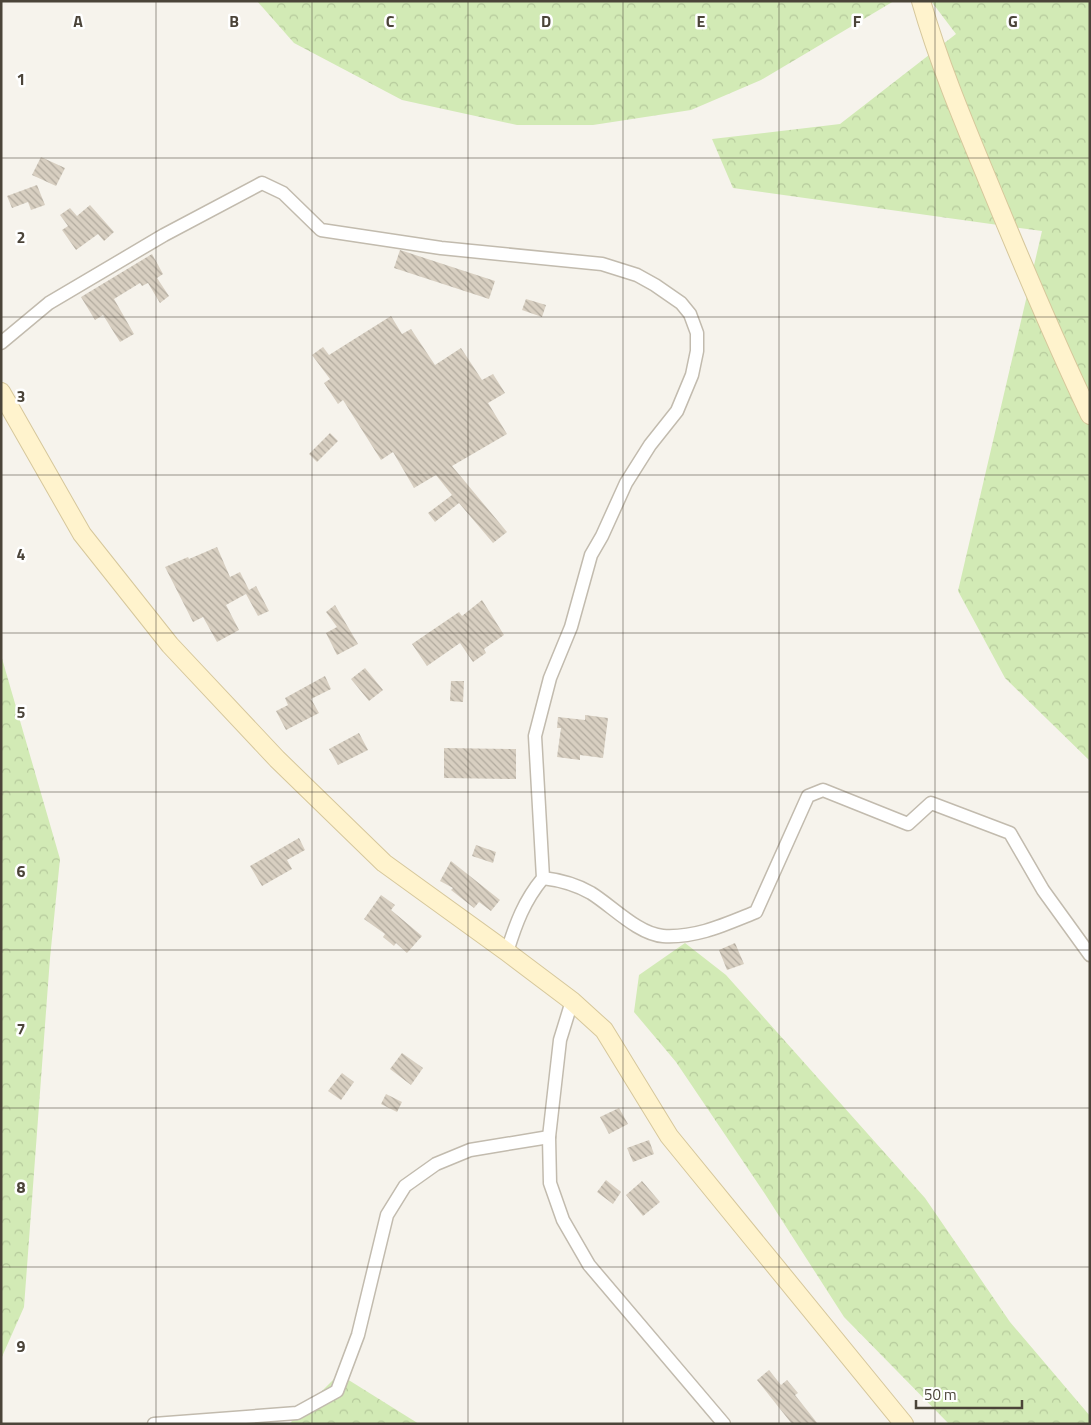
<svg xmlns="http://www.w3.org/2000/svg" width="1091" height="1425" font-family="'Titillium Web',sans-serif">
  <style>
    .forest { fill: url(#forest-crowns) }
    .building { fill: url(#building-back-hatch) }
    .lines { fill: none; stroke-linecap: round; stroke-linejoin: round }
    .street-casing { stroke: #c2bbae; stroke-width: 15 }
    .secondary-casing { stroke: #d6c79b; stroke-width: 20 }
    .street { stroke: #fff; stroke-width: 12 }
    .secondary { stroke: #fff3cd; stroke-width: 18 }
    .grid { fill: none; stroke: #4b4439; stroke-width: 1; stroke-opacity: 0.55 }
    .grid-label { font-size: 16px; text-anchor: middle; font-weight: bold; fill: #4b4439; stroke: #fff; stroke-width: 5; stroke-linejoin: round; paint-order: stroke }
  </style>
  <defs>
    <pattern id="forest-crowns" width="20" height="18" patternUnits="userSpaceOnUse" patternTransform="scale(1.25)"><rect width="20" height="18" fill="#d2eab5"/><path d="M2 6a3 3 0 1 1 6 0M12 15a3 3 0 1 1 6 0" fill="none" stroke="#b6ca9c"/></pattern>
    <pattern id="building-back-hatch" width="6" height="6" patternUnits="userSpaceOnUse" patternTransform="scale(1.25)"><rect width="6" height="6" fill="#d8cfc1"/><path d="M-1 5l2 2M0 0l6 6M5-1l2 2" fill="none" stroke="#b1aa9e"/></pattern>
  </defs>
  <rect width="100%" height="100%" fill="#f6f3ec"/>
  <!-- forest -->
  <g class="forest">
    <path d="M257 1H894L761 80 691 110 593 125H517L402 100 294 43Z"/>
    <path d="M931 1H1090V761L1005 678 958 591 1042 231 733 188 712 139 840 124 956 34Z"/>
    <path d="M1 655 60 859 50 958 24 1307 1 1359Z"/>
    <path d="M685 943 726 975 925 1198 1010 1322 1090 1416V1424H949L844 1317 765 1194 676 1062 634 1012 639 975Z"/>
    <path d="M339 1374 419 1424H289Z"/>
  </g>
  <!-- building -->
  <g class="building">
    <path d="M41 157 65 168 56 186 32 175Z"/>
    <path d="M37 185 45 205 31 210 28 202 12 208 7 196Z"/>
    <path d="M90 205 114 232 104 241 98 234 76 250 62 230 68 226 60 215 70 208 77 216Z"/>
    <path d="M400 250 495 281 489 299 394 268Z"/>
    <path d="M152 254 163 274 157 278 169 296 160 303 148 283 142 286 140 283 114 299 134 334 120 342 103 315 95 320 81 297Z"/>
    <path d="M526 299 546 305 542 317 522 310Z"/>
    <path d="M391 316 402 334 411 329 435 365 461 348 482 380 493 374 505 393 488 403 507 434 452 466 507 532 493 543 459 503 435 522 428 513 452 495 436 475 414 488 393 452 381 460 343 400 338 404 324 383 330 379 312 355 323 347 329 355Z"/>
    <path d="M330 433 338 441 317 462 309 454Z"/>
    <path d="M217 547 230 577 240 572 249 590 256 586 269 611 258 616 246 594 226 605 239 630 217 642 203 617 193 622 165 567 188 557 189 559Z"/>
    <path d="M482 600 504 635 484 649 486 653 473 662 460 643 427 666 412 644 459 612 462 616Z"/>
    <path d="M335 605 358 644 337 655 326 633 337 627 326 612Z"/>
    <path d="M365 668 383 690 369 701 351 679Z"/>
    <path d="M325 676 331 689 311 699 319 713 286 730 276 711 288 705 285 698Z"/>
    <path d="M451 681H464L463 702 450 701Z"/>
    <path d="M585 715 608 718 603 758 580 755V760L557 757 561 728H557L558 717 585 720Z"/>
    <path d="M359 733 368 750 338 765 329 749Z"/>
    <path d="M444 748 516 749V779L444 778Z"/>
    <path d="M299 838 305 850 287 860 292 869 262 886 250 866Z"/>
    <path d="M476 845 496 852 493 863 472 856Z"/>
    <path d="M451 861 500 900 491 911 479 902 474 908 451 890 453 888 440 881Z"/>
    <path d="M381 895 395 905 391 910 422 936 407 953 396 943 394 946 383 937 385 934 364 919Z"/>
    <path d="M735 943 744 964 727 970 719 950Z"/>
    <path d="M402 1053 423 1068 411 1085 390 1069Z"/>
    <path d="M342 1073 354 1082 341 1100 328 1091Z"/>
    <path d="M386 1094 402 1102 397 1112 381 1104Z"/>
    <path d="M619 1108 628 1124 609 1134 600 1117Z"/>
    <path d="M649 1140 654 1154 633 1162 627 1148Z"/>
    <path d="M606 1180 621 1192 613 1204 597 1192Z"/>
    <path d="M642 1181 660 1202 643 1216 626 1195Z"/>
    <path d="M769 1370 781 1385 787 1380 798 1393 795 1395 818 1424H792L757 1380Z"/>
  </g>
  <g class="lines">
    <defs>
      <g id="street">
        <path d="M1 343 49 303 164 235 262 183 283 193 321 230 441 248 602 264 637 275 655 285 681 303 690 314 697 333V351L692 375 677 411 650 445 626 483 602 536 591 555 571 627 550 678 535 736 543 878C524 901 516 923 507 952"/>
        <path d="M543 878C560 880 577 885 591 893 612 906 638 934 663 936 697 938 726 924 756 912L808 796 823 790 908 824 931 803 1010 833 1043 890 1090 955"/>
        <path d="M572 1001 560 1040 549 1137 550 1183 563 1220 589 1265 724 1424"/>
        <path d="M154 1424 297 1413 337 1391 358 1335 387 1215 405 1186 436 1164 470 1150 549 1137"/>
      </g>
      <g id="secondary">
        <path d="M921 1C940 67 967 130 993 193 1024 268 1055 342 1090 415"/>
        <path d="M1 392 82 534 170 645 277 759 384 863 507 952 572 1001 604 1030 669 1136 904 1424"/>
      </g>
    </defs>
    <!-- street casing -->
    <use href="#street" class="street-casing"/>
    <!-- secondary casing -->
    <use href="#secondary" class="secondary-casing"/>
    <!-- street -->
    <use href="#street" class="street"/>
    <!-- secondary -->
    <use href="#secondary" class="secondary"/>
  </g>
  <!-- grid -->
  <path class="grid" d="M156 1V1424M312 1V1424M468 1V1424M623 1V1424M779 1V1424M935 1V1424M1 158H1090M1 317H1090M1 475H1090M1 633H1090M1 792H1090M1 950H1090M1 1108H1090M1 1267H1090"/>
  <g class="grid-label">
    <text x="78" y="27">A</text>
    <text x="234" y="27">B</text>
    <text x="390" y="27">C</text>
    <text x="546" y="27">D</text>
    <text x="701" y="27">E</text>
    <text x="857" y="27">F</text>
    <text x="1013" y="27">G</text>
    <text x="21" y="85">1</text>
    <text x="21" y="243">2</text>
    <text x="21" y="402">3</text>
    <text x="21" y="560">4</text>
    <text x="21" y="718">5</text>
    <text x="21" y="877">6</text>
    <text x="21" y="1035">7</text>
    <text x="21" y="1193">8</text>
    <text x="21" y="1352">9</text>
  </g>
  <!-- border -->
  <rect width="1091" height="1425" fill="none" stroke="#4b4439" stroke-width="5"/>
  <!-- scale -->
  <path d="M916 1400v8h106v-8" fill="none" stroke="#4b4439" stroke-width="2.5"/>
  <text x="924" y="1400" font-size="15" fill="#4b4439" stroke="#ffffff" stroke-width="4" paint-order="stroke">50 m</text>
</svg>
